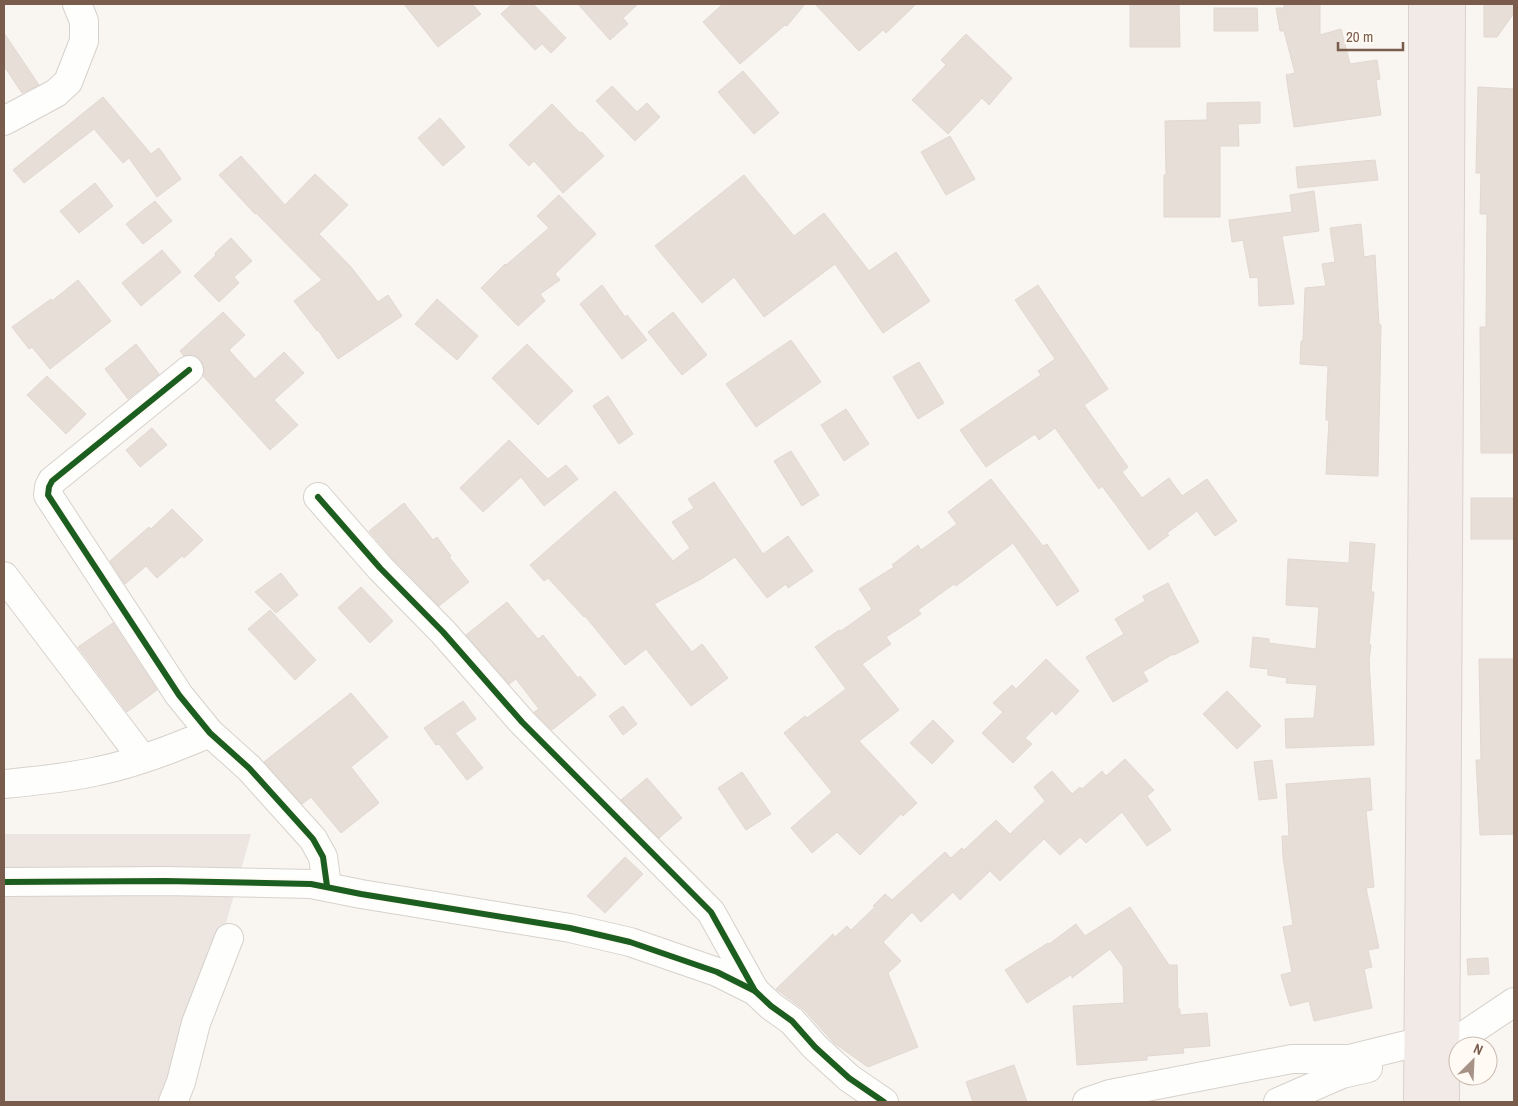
<svg xmlns="http://www.w3.org/2000/svg" width="1518" height="1106" font-family="'Archivo Narrow',sans-serif">
  <style>
    .industrial { fill: #ede5e0 }
    .building { fill: #e6ded7; stroke: #e2d8d2 }
    .lines { fill: none; stroke-linecap: round; stroke-linejoin: round }
    .minor-casing { stroke: #d7d1cb; stroke-width: 30 }
    .highway-casing { stroke: #dad1cc; stroke-width: 30 }
    .minor { stroke: #fefefd; stroke-width: 28 }
    .highway { stroke: #f2eae7; stroke-width: 28 }
    .cycleway-casing { stroke: #fffaf3; stroke-width: 9 }
    .cycleway { stroke: #1b5e20; stroke-width: 6 }
  </style>
  <rect width="100%" height="100%" fill="#f9f5f0"/>
  <!-- industrial -->
  <path class="industrial" d="M4 834H251L176 1102H4Z"/>
  <!-- building -->
  <g class="building">
    <path d="M404 4H472L481 14 438 47Z"/>
    <path d="M512 4H533L566 38 551 53 542 44 535 50 501 14Z"/>
    <path d="M578 4H638L623 18 628 24 610 40Z"/>
    <path d="M723 4H805L787 26 785 25 740 64 703 22Z"/>
    <path d="M815 4H916L886 33 883 30 859 51Z"/>
    <path d="M1130 4H1179L1180 47H1130Z"/>
    <path d="M1284 4H1320V35L1341 29 1350 64 1377 60 1380 79 1376 80 1381 115 1294 127 1286 75 1295 73 1284 31H1280L1276 8H1284Z"/>
    <path d="M1484 4H1514V13L1497 37H1484Z"/>
    <path d="M1214 8H1257L1258 31H1214Z"/>
    <path d="M4 33 39 85 22 93 4 66Z"/>
    <path d="M966 34 1012 78 989 105 982 98 948 134 912 100 946 65 941 60Z"/>
    <path d="M743 71 779 113 754 134 718 92Z"/>
    <path d="M612 86 637 112 647 103 660 117 635 141 596 101Z"/>
    <path d="M1478 87 1514 89V453H1481L1480 327H1486L1487 214H1480L1481 173H1476Z"/>
    <path d="M103 97 151 154 159 148 181 179 157 197 129 158 123 163 94 129 24 183 13 170Z"/>
    <path d="M1260 102V123L1238 124 1239 146H1220V217H1164V175H1166L1165 121 1207 120V103Z"/>
    <path d="M552 104 580 133 582 132 604 156 563 193 534 161 529 166 509 145Z"/>
    <path d="M440 118 465 147 443 166 418 138Z"/>
    <path d="M950 136 975 179 946 195 921 152Z"/>
    <path d="M241 156 285 205 315 174 348 205 319 234 351 267 378 302 388 295 402 316 338 359 318 330 317 331 294 301 322 280 256 213 255 214 219 175Z"/>
    <path d="M1375 160 1378 180 1298 188 1296 167Z"/>
    <path d="M744 175 794 236 824 213 869 271 896 252 930 301 883 333 835 264 764 317 734 277 702 303 655 246Z"/>
    <path d="M95 183 113 206 79 233 60 211Z"/>
    <path d="M1314 191 1319 231 1282 236 1294 304 1259 306 1258 277 1250 278 1243 240 1232 242 1229 220 1292 212 1290 195Z"/>
    <path d="M559 195 596 234 555 274 560 280 540 294 545 301 518 326 481 288 505 264 506 265 549 228 537 216Z"/>
    <path d="M155 201 172 221 143 244 126 224Z"/>
    <path d="M1361 224 1364 257 1375 255 1379 325H1381L1378 476 1326 474 1329 420H1326V414L1328 366 1300 364 1301 341H1303L1305 288 1326 286 1322 264 1335 262 1330 228Z"/>
    <path d="M231 238 252 261 234 277 239 283 219 302 194 276 216 255 215 253Z"/>
    <path d="M162 250 181 272 141 306 122 283Z"/>
    <path d="M78 280 111 321 50 369 32 347 29 349 12 327 51 299 52 301Z"/>
    <path d="M602 285 625 317 627 315 647 340 622 359 580 304Z"/>
    <path d="M1038 285 1108 389 1084 405 1128 467 1122 472 1142 498 1169 478 1182 496 1207 479 1237 521 1215 536 1197 511 1167 533 1169 535 1149 550 1102 486 1099 489 1055 428 1039 440 1035 434 986 467 960 430 1041 375 1038 371 1055 359 1015 300Z"/>
    <path d="M437 299 478 336 457 360 415 324Z"/>
    <path d="M223 312 245 335 229 350 255 379 284 352 304 373 274 400 298 425 270 450 203 376 204 368 201 360 194 355 184 356 180 351Z"/>
    <path d="M673 312 707 355 682 375 648 332Z"/>
    <path d="M791 340 821 382 756 427 726 384Z"/>
    <path d="M136 344 159 374 128 399 105 369Z"/>
    <path d="M527 344 573 391 538 425 492 378Z"/>
    <path d="M919 362 944 403 918 419 893 377Z"/>
    <path d="M47 376 86 414 66 434 27 395Z"/>
    <path d="M608 396 633 434 619 444 593 406Z"/>
    <path d="M846 409 869 444 844 461 821 425Z"/>
    <path d="M152 428 167 445 140 467 126 450Z"/>
    <path d="M509 440 548 479 566 465 578 479 544 506 521 477 483 512 460 488Z"/>
    <path d="M791 451 819 495 802 506 774 461Z"/>
    <path d="M991 479 1043 546 1047 544 1079 591 1057 606 1013 543 956 586 954 584 918 610 921 614 886 637 891 644 862 664 899 710 859 741 917 803 903 816 901 814 860 855 837 832 812 853 791 828 832 792 784 733 805 716 807 718 846 689 815 647 839 630 841 631 872 609 859 589 894 567 892 565 918 545 921 550 957 524 948 512Z"/>
    <path d="M714 482 763 554 788 536 813 571 788 588 786 584 767 598 735 557 701 579 654 604 692 652 702 644 728 678 691 706 646 649 625 665 585 616 584 617 548 578 544 581 530 565 615 491 673 561 690 548 672 522 694 508 688 499Z"/>
    <rect x="1471" y="498" width="43" height="41"/>
    <path d="M404 503 433 540 437 537 451 556 449 557 469 582 439 606 391 557 369 531Z"/>
    <path d="M172 509 203 540 184 558 182 556 157 578 146 566 125 584 110 561 149 527 151 529Z"/>
    <path d="M1350 542 1375 544 1371 592H1374L1369 645H1371L1369 660 1374 745 1286 748 1285 719 1314 718 1317 685 1286 683 1287 678 1268 675V669L1250 667 1253 637 1269 639V643L1316 649 1319 607 1286 605 1288 559 1349 563Z"/>
    <path d="M281 573 298 595 276 613 255 592Z"/>
    <path d="M1168 583 1199 642 1174 655 1173 654 1143 672 1148 681 1113 702 1086 657 1124 634 1115 619 1145 601 1143 596Z"/>
    <path d="M361 587 393 621 370 643 338 608Z"/>
    <path d="M507 602 538 639 543 635 578 678 580 676 596 695 552 730 534 712 539 709 516 679 509 684 466 635Z"/>
    <path d="M270 610 316 660 295 680 248 629Z"/>
    <path d="M113 623 157 690 127 712 78 647Z"/>
    <path d="M1046 659 1079 691 1056 715 1052 711 1025 738 1032 744 1013 763 982 733 1003 712 993 703 1012 685 1016 689Z"/>
    <path d="M1479 659H1514V834L1480 835 1476 760H1481Z"/>
    <path d="M1227 691 1261 726 1237 749 1203 714Z"/>
    <path d="M351 693 388 737 351 767 379 803 341 833 311 797 302 804 264 762Z"/>
    <path d="M463 701 476 719 455 733 483 768 467 780 439 744 436 745 424 728Z"/>
    <path d="M623 706 637 724 623 735 609 716Z"/>
    <path d="M933 720 954 741 932 764 910 743Z"/>
    <path d="M1125 759 1154 790 1147 796 1171 830 1147 846 1122 812 1086 843 1080 837 1060 855 1044 839 1000 881 990 871 960 900 953 892 921 922 912 912 883 942 901 961 888 973 918 1047 868 1067 834 1043 804 1010 776 989 833 934 835 937 847 926 851 930 875 907 873 906 885 894 892 900 945 852 951 858 962 848 964 850 996 820 1010 834 1045 801 1034 787 1052 771 1072 794 1080 787 1082 789 1102 771 1106 776Z"/>
    <path d="M1272 760 1277 798 1259 800 1254 762Z"/>
    <path d="M742 772 771 814 746 830 718 788Z"/>
    <path d="M647 778 682 818 659 838 621 800Z"/>
    <path d="M1370 778 1372 810 1366 811 1374 887 1366 888 1379 948 1368 950 1372 967 1364 969 1372 1008 1314 1021 1309 1001 1290 1006 1281 975 1292 972 1283 927 1293 925 1283 857 1282 836H1289L1286 784Z"/>
    <path d="M625 857 643 874 605 913 587 896Z"/>
    <path d="M1130 907 1169 965H1177L1178 1009H1180V1015L1207 1013 1210 1046 1183 1048 1184 1053 1147 1056V1060L1077 1065 1073 1006 1124 1003 1123 967 1110 949 1072 978V974L1027 1003 1005 970 1048 943 1049 944 1076 924 1085 936Z"/>
    <path d="M1488 958 1489 974 1468 975 1467 959Z"/>
    <path d="M1014 1065 1027 1102H973L966 1082Z"/>
  </g>
  <g class="lines">
    <defs>
      <g id="minor">
        <path d="M4 121 56 93 68 82 84 41V21L77 4"/>
        <path d="M189 370 52 481 49 487 48 495 179 695 210 733 249 768 313 839 323 857 327 886"/>
        <path d="M318 497 380 568 443 632 522 722 711 912 755 991"/>
        <path d="M4 576 142 758"/>
        <path d="M4 784C35 781 68 778 98 771 137 763 175 748 210 733"/>
        <path d="M4 882 165 881 311 884 361 894 570 928 630 942 717 972 755 991 771 1006 792 1021 815 1047 849 1078 884 1102"/>
        <path d="M1425 1051 1447 1047 1514 1002"/>
        <path d="M173 1102 181 1082 196 1023 229 938"/>
        <path d="M1087 1102 1110 1094 1292 1059H1349L1418 1042"/>
        <path d="M1278 1102 1342 1074 1368 1068"/>
      </g>
      <g id="highway">
        <path d="M1418 1102 1423 443V4"/>
        <path d="M1445 1102 1451 4"/>
      </g>
    </defs>
    <!-- minor casing -->
    <use href="#minor" class="minor-casing"/>
    <!-- highway casing -->
    <use href="#highway" class="highway-casing"/>
    <!-- minor -->
    <use href="#minor" class="minor"/>
    <!-- highway -->
    <use href="#highway" class="highway"/>
    <defs>
      <g id="cycleway">
        <path d="M189 370 52 481 49 487 48 495 179 695 210 733 249 768 313 839 323 857 327 886"/>
        <path d="M318 497 380 568 443 632 522 722 711 912 755 991"/>
        <path d="M4 882 165 881 311 884 361 894 570 928 630 942 717 972 755 991 771 1006 792 1021 815 1047 849 1078 884 1102"/>
      </g>
    </defs>
    <!-- cycleway casing -->
    <use href="#cycleway" class="cycleway-casing"/>
    <!-- cycleway -->
    <use href="#cycleway" class="cycleway"/>
  </g>
  <!-- border -->
  <rect width="1518" height="1106" fill="none" stroke="#7a5c4d" stroke-width="10"/>
  <!-- north arrow -->
  <g transform="translate(1473 1061) rotate(24)"><circle r="24" fill="#fffaf3" stroke="#cabbb1"/>
  <path d="M0-4L9 19L0 12L-9 19Z" fill="#a69286"/>
  <text y="-8" font-size="14" font-weight="bold" text-anchor="middle" fill="#7a5c4d">N</text>
  </g>
  <!-- scale -->
  <path d="M1338 42v8h65v-8" fill="none" stroke="#7a5c4d" stroke-width="2.5"/>
  <text x="1346" y="42" font-size="15" fill="#7a5c4d" stroke="#fffaf3" stroke-width="4" paint-order="stroke">20 m</text>
</svg>
